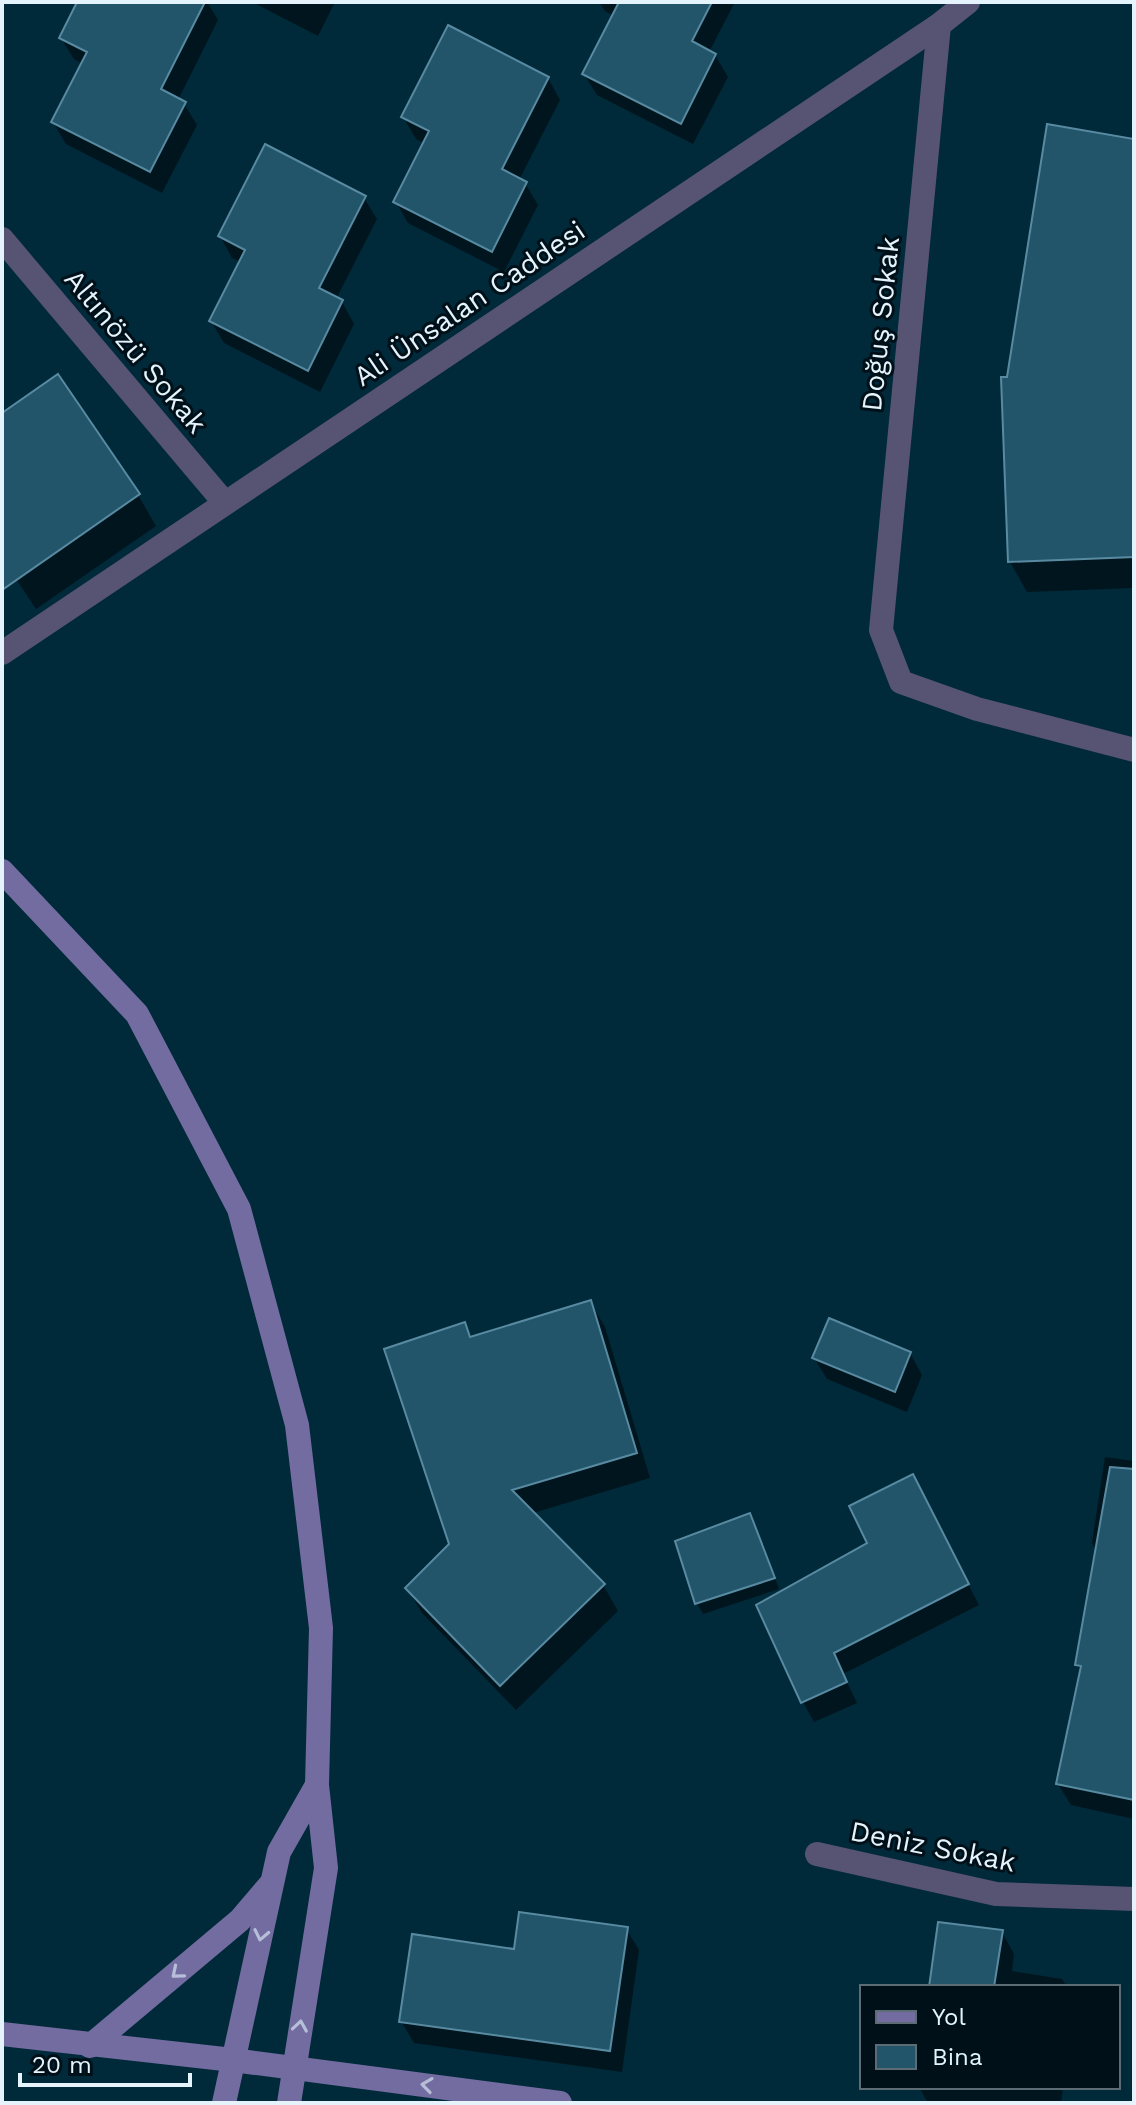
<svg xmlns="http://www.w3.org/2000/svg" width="1136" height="2105" font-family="'Work Sans',sans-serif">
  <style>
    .shadow { fill: #0007 }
    .building { fill: #22556a; stroke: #588aa1; stroke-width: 2 }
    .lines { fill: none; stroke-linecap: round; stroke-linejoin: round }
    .street { stroke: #565373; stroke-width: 24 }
    .secondary { stroke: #726ca0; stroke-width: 24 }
    .oneway { stroke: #b7bed7 }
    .labels { text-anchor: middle; stroke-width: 6; stroke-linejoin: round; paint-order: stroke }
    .street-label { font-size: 28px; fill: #e5f4fc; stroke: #001019 }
  </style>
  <rect width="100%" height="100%" fill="#002939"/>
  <!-- shadow -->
  <g class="shadow">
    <path d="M79 2H207L218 20 178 100 184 104 197 125 162 193 66 144 53 122 83 64 74 59 61 38Z"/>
    <path d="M252 2H335L318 36Z"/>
    <path d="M599 2H735L709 52 715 55 728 77 693 144 597 95 584 74 614 16 605 11Z"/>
    <path d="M548 78 560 100 519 180 525 183 538 205 504 272 408 223 396 202 425 144 416 139 403 117Z"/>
    <path d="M1134 141V588L1027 592 1010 562 1008 379Z"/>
    <path d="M364 198 377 219 336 299 342 302 354 324 320 392 224 343 211 321 241 262 232 258 220 236Z"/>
    <path d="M57 377 138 495 156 526 36 609 2 558V415Z"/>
    <path d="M590 1302 605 1327 650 1478 533 1513 603 1585 618 1611 516 1710 422 1613 407 1588 451 1545 464 1324 472 1338Z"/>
    <path d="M910 1353 922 1375 907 1412 827 1379 814 1358Z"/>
    <path d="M1105 1457 1134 1461V1819L1071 1805 1058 1784 1082 1672 1077 1665 1097 1552 1092 1543Z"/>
    <path d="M923 1496 979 1605 843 1674 857 1703 814 1722 803 1702Z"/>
    <path d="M755 1526 779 1589 703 1614 697 1603Z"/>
    <path d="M626 1929 639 1950 622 2072 414 2043 401 2021 516 1951Z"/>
    <path d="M1002 1932 1014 1954 1012 1971 1062 1979 1067 1987H931Z"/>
    <path d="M919 2087H1063L1061 2103H928Z"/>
  </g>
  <!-- building -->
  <g class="building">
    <path d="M77 2H205L161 89 186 102 150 172 51 122 87 52 59 38Z"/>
    <path d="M619 2H712L692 41 716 54 681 124 582 74Z"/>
    <path d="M448 25 549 77 502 169 527 182 492 252 393 202 429 131 401 117Z"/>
    <path d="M1047 124 1134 139V557L1008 562 1001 377H1007Z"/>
    <path d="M265 144 366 196 319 288 343 300 308 371 209 321 245 250 218 236Z"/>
    <path d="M58 374 140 494 2 590V413Z"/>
    <path d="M591 1300 637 1453 512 1490 605 1584 500 1686 405 1588 449 1544 384 1349 465 1322 470 1337Z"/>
    <path d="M829 1318 911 1352 895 1392 812 1358Z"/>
    <path d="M1110 1467 1134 1469V1800L1056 1784 1081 1666 1075 1665Z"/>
    <path d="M913 1474 969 1584 834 1653 847 1682 801 1703 756 1605 867 1543 849 1506Z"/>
    <path d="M750 1513 775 1578 695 1604 675 1541Z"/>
    <path d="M519 1912 628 1927 610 2051 399 2022 412 1934 514 1949Z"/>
    <path d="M938 1922 1003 1930 994 1987H929Z"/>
  </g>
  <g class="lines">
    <!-- street -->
    <g class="street">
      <path d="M939 25 881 630 901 682 977 709 1134 750"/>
      <path d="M2 239 224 502"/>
      <path d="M2 653 939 25 968 2"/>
      <path d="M817 1854 996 1894 1134 1899"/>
    </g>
    <!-- secondary -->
    <g class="secondary">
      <path d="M2 871 137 1014 239 1209 297 1425 321 1628 317 1785 326 1868 289 2103"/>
      <path d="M2 2034 233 2060 560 2103"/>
      <path d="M90 2046 240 1920 269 1886"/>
      <path d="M224 2103 279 1852 317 1785"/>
    </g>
  </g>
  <!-- one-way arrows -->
  <defs><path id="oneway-chevron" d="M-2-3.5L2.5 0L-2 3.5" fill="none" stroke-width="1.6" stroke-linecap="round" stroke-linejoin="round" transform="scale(2)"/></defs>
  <g class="oneway">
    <use href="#oneway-chevron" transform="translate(261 1935) rotate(102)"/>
    <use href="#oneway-chevron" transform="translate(177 1973) rotate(140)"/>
    <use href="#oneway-chevron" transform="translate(300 2026) rotate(-81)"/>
    <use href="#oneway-chevron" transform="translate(427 2085) rotate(-172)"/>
  </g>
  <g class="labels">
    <!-- street labels -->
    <g class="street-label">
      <text transform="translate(469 303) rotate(-34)" y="10">Ali Ünsalan Caddesi</text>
      <text transform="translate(880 324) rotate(-84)" y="10">Doğuş Sokak</text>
      <text transform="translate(136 351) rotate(50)" y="10">Altınözü Sokak</text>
      <text transform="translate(933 1846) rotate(11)" y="10">Deniz Sokak</text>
    </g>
  </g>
  <!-- border -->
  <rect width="1136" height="2105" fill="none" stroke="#e5f4fc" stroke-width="8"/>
  <!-- legend -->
  <rect x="860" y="1985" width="260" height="104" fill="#001019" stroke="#5c6b74" stroke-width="2"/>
  <rect x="876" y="2011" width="40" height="12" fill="#726ca0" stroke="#5c6b74" stroke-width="2"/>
  <text x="932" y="2025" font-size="24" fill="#e5f4fc">Yol</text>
  <rect x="876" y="2045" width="40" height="24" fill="#22556a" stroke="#5c6b74" stroke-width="2"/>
  <text x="932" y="2065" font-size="24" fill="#e5f4fc">Bina</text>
  <!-- scale -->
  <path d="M20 2073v12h170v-12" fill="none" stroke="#e5f4fc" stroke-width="4"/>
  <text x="32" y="2073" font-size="24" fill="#e5f4fc" stroke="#001019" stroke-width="6" paint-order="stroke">20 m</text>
</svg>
